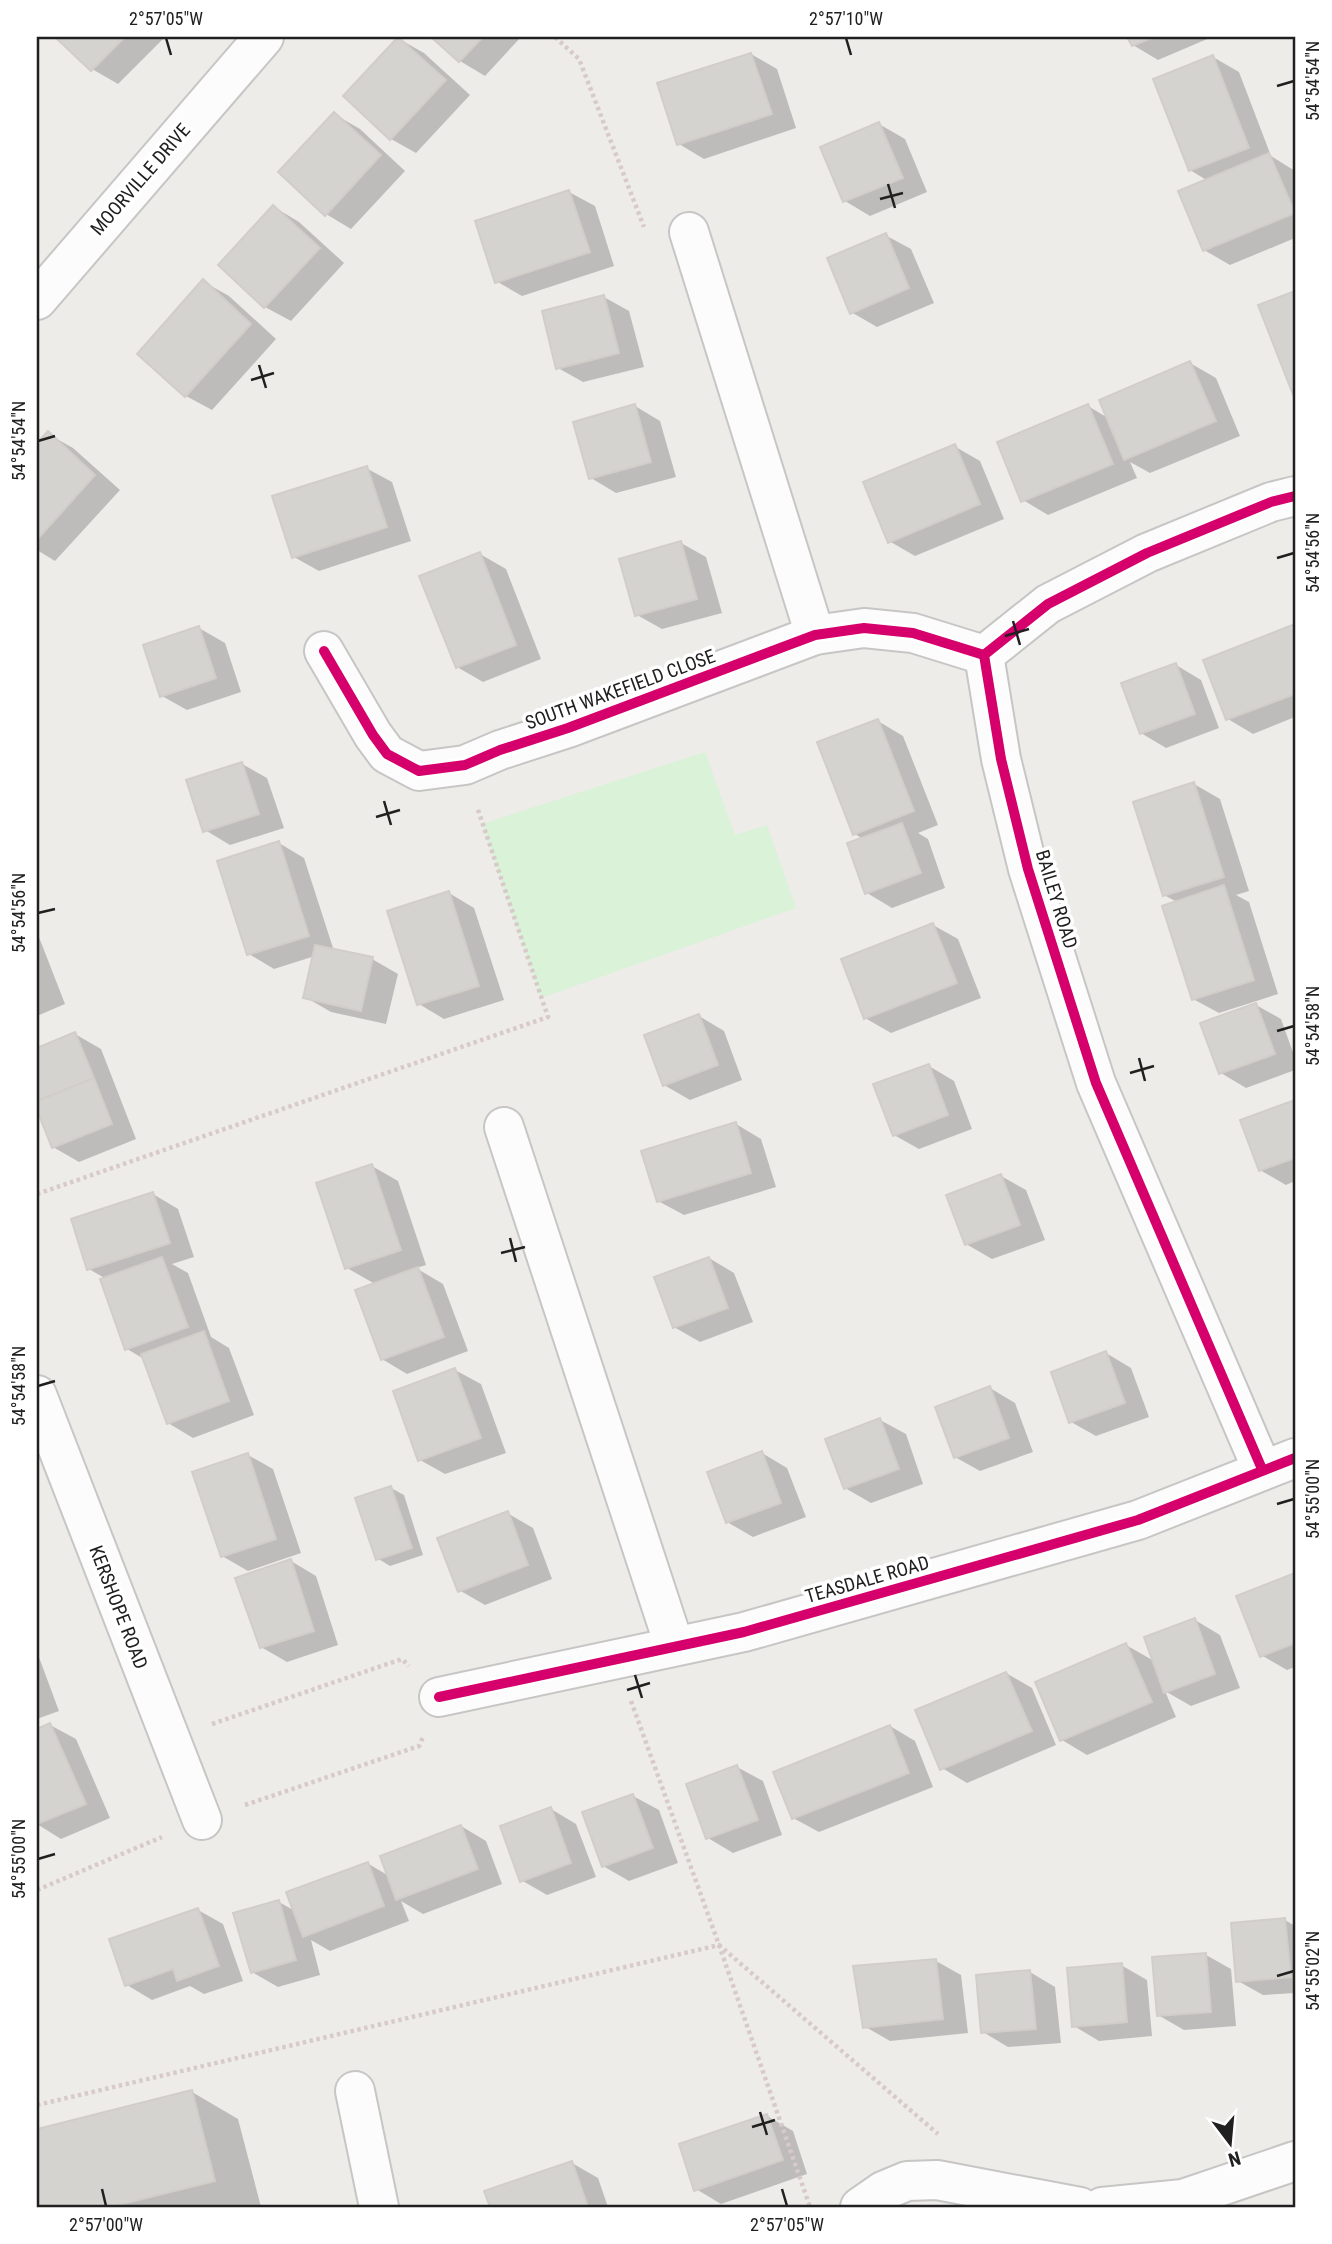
<svg xmlns="http://www.w3.org/2000/svg" width="1332" height="2244" font-family="'Roboto Condensed',sans-serif">
  <style>
    .park { fill: #d9f2d8 }
    .shadow { fill: #0003 }
    .building { fill: #d5d3d0; stroke: #d1ceca; stroke-width: 2 }
    .lines { fill: none; stroke-linecap: round; stroke-linejoin: round }
    .minor-casing { stroke: #c7c6c5; stroke-width: 42 }
    .path { stroke: #d7cac8; stroke-width: 4.5; stroke-dasharray: 3.5 3.5; stroke-linecap: butt }
    .minor { stroke: #fcfcfc; stroke-width: 38 }
    .cycleway-casing { stroke: #fff; stroke-width: 15 }
    .cycleway { stroke: #d6006c; stroke-width: 10 }
    .ticks { fill: none; stroke: #202020; stroke-width: 2.5 }
    .labels { text-anchor: middle; stroke-width: 7; stroke-linejoin: round; paint-order: stroke }
    .street-label { font-size: 19px; fill: #202020; stroke: #fff }
    .neatline { fill: none; stroke: #202020; stroke-width: 2.5 }
    .ticks-label { font-size: 18px; text-anchor: middle; fill: #202020 }
  </style>
  <rect width="100%" height="100%" fill="#eeece9"/>
  <!-- park -->
  <path class="park" d="M705 752 735 835 767 825 796 908 541 998 482 824Z"/>
  <!-- shadow -->
  <g class="shadow">
    <path d="M58 37H165L118 84 92 69Z"/>
    <path d="M433 37H521L485 76 460 61Z"/>
    <path d="M1129 37H1212L1158 60 1133 45Z"/>
    <path d="M399 39 424 53 470 95 416 153 391 139Z"/>
    <path d="M751 54 777 69 796 128 704 159 679 144Z"/>
    <path d="M1213 57 1239 72 1271 156 1295 171V238L1230 265 1204 250 1208 181 1190 170Z"/>
    <path d="M334 114 360 129 405 171 351 229 326 214Z"/>
    <path d="M879 124 905 139 927 192 870 216 845 201Z"/>
    <path d="M569 192 595 206 614 266 522 296 496 281Z"/>
    <path d="M274 207 299 222 344 263 291 321 265 307Z"/>
    <path d="M885 235 911 249 934 303 877 327 851 312Z"/>
    <path d="M204 282 229 296 276 339 212 410 186 396Z"/>
    <path d="M1295 292V396L1260 306Z"/>
    <path d="M604 297 629 311 644 367 583 382 558 368Z"/>
    <path d="M1190 363 1216 378 1240 436 1150 473 1130 462 1137 478 1048 515 1023 500 1088 406 1108 418Z"/>
    <path d="M635 406 660 421 676 477 616 493 591 478Z"/>
    <path d="M48 434 73 448 120 490 55 561 37 550V446Z"/>
    <path d="M954 446 980 461 1004 519 915 556 889 541Z"/>
    <path d="M366 468 392 482 411 541 319 571 294 557Z"/>
    <path d="M681 543 706 557 722 613 662 629 637 615Z"/>
    <path d="M480 554 506 569 541 659 483 682 457 667Z"/>
    <path d="M1295 626V717L1253 734 1228 719 1205 661Z"/>
    <path d="M199 628 225 643 241 692 187 710 162 696Z"/>
    <path d="M1176 665 1201 680 1219 728 1166 748 1141 733Z"/>
    <path d="M878 721 903 736 938 825 918 833 928 839 945 888 892 908 867 893 863 839 855 834Z"/>
    <path d="M242 764 267 778 284 828 230 845 205 830Z"/>
    <path d="M1194 784 1220 799 1249 891 1236 895 1249 902 1278 994 1219 1013 1193 999 1177 902 1164 895Z"/>
    <path d="M279 843 304 858 334 951 372 959 398 974 386 1024 331 1012 305 997 315 956 274 969 249 954Z"/>
    <path d="M449 893 474 908 504 1000 444 1019 419 1004Z"/>
    <path d="M933 925 958 939 981 998 891 1033 865 1018Z"/>
    <path d="M37 932 65 1004 37 1016Z"/>
    <path d="M1256 1005 1281 1019 1295 1058V1070L1246 1088 1221 1073Z"/>
    <path d="M699 1016 724 1031 742 1080 690 1100 664 1085Z"/>
    <path d="M75 1034 101 1049 136 1139 79 1162 53 1147 37 1106V1050Z"/>
    <path d="M929 1066 954 1081 972 1129 919 1149 894 1135Z"/>
    <path d="M1295 1102V1181L1286 1185 1260 1170 1242 1121Z"/>
    <path d="M736 1124 761 1139 776 1187 684 1215 658 1201Z"/>
    <path d="M372 1166 398 1181 426 1265 416 1268 443 1284 468 1351 407 1374 382 1359 375 1284 347 1268Z"/>
    <path d="M1001 1176 1026 1190 1045 1240 992 1259 966 1244Z"/>
    <path d="M153 1194 178 1209 194 1257 172 1264 188 1273 211 1337 229 1348 254 1415 193 1438 168 1423 144 1359 127 1349 106 1279 89 1269Z"/>
    <path d="M709 1258 734 1273 753 1322 700 1342 674 1327Z"/>
    <path d="M1106 1353 1131 1368 1149 1417 1096 1436 1071 1422Z"/>
    <path d="M455 1370 481 1384 506 1453 445 1474 420 1460Z"/>
    <path d="M990 1388 1015 1403 1033 1452 980 1471 955 1457Z"/>
    <path d="M880 1420 906 1434 923 1484 871 1503 845 1488Z"/>
    <path d="M762 1453 787 1468 806 1517 753 1537 727 1522Z"/>
    <path d="M248 1455 273 1469 301 1553 248 1571 222 1556Z"/>
    <path d="M391 1488 404 1495 423 1555 390 1566 377 1558Z"/>
    <path d="M507 1513 533 1528 552 1579 485 1605 459 1590Z"/>
    <path d="M291 1561 316 1576 338 1645 287 1662 261 1647Z"/>
    <path d="M1295 1575V1667L1287 1670 1261 1655 1239 1597Z"/>
    <path d="M1195 1620 1220 1635 1240 1688 1191 1706 1165 1691 1176 1717 1087 1755 1062 1740 1126 1645 1154 1661Z"/>
    <path d="M37 1652 59 1711 37 1719Z"/>
    <path d="M1006 1673 1032 1688 1056 1745 967 1783 942 1768Z"/>
    <path d="M50 1725 76 1739 110 1818 61 1839 37 1824V1731Z"/>
    <path d="M890 1726 915 1741 933 1787 819 1832 793 1818Z"/>
    <path d="M737 1767 763 1781 782 1835 733 1853 708 1838Z"/>
    <path d="M633 1796 659 1810 678 1863 629 1881 603 1866Z"/>
    <path d="M551 1809 576 1824 596 1877 547 1895 521 1880Z"/>
    <path d="M461 1826 486 1841 502 1884 423 1914 401 1901 409 1921 330 1951 311 1940 320 1975 278 1987 252 1972 279 1902 295 1911 367 1863 389 1876Z"/>
    <path d="M198 1910 223 1924 243 1981 204 1994 190 1986 152 2000 127 1985Z"/>
    <path d="M1285 1920 1295 1926V1993L1263 1995 1238 1981Z"/>
    <path d="M1206 1955 1231 1969 1236 2026 1184 2030 1158 2015Z"/>
    <path d="M936 1961 961 1975 968 2033 890 2041 864 2026Z"/>
    <path d="M1121 1965 1147 1980 1152 2036 1099 2041 1074 2026Z"/>
    <path d="M1030 1972 1055 1987 1061 2043 1008 2047 983 2032Z"/>
    <path d="M192 2092 238 2119 261 2207H37V2131Z"/>
    <path d="M767 2116 793 2131 807 2174 721 2204 696 2189Z"/>
    <path d="M572 2163 598 2178 608 2207H491L486 2192Z"/>
  </g>
  <!-- building -->
  <g class="building">
    <path d="M55 37H125L91 71Z"/>
    <path d="M398 37 446 80 390 140 343 96Z"/>
    <path d="M431 37H483L459 62Z"/>
    <path d="M1127 37H1154L1132 46Z"/>
    <path d="M751 53 772 114 677 145 657 83Z"/>
    <path d="M1213 55 1249 148 1189 171 1153 79Z"/>
    <path d="M334 112 381 155 325 216 278 172Z"/>
    <path d="M879 122 903 178 843 202 820 147Z"/>
    <path d="M1269 153 1295 213 1203 251 1178 191Z"/>
    <path d="M569 190 590 252 495 283 475 221Z"/>
    <path d="M273 205 320 248 264 308 218 265Z"/>
    <path d="M886 233 909 288 850 314 827 258Z"/>
    <path d="M203 279 251 324 185 397 137 354Z"/>
    <path d="M1295 291V397H1294L1258 305Z"/>
    <path d="M604 295 619 353 556 369 542 311Z"/>
    <path d="M1190 361 1216 421 1124 460 1099 400Z"/>
    <path d="M635 404 651 462 589 479 573 422Z"/>
    <path d="M1088 404 1113 464 1021 502 997 442Z"/>
    <path d="M48 431 95 475 37 540V443Z"/>
    <path d="M955 444 980 504 888 543 863 482Z"/>
    <path d="M367 466 387 527 292 558 272 496Z"/>
    <path d="M681 541 697 599 635 616 619 559Z"/>
    <path d="M480 552 516 645 456 668 419 576Z"/>
    <path d="M1295 624V694L1226 720 1203 660Z"/>
    <path d="M199 626 216 678 160 697 143 645Z"/>
    <path d="M1176 663 1195 714 1140 734 1121 683Z"/>
    <path d="M878 719 914 811 853 835 817 742Z"/>
    <path d="M242 762 259 814 203 832 186 780Z"/>
    <path d="M1194 782 1224 877 1163 896 1133 802Z"/>
    <path d="M902 823 921 873 865 894 847 843Z"/>
    <path d="M279 841 309 936 247 955 217 861Z"/>
    <path d="M1224 885 1254 980 1192 1000 1162 906Z"/>
    <path d="M449 891 479 986 417 1005 387 911Z"/>
    <path d="M933 923 957 983 864 1019 841 959Z"/>
    <path d="M315 945 373 957 361 1011 303 998Z"/>
    <path d="M1256 1003 1275 1054 1219 1074 1200 1023Z"/>
    <path d="M699 1014 718 1065 663 1086 644 1035Z"/>
    <path d="M75 1032 94 1078 37 1101V1048Z"/>
    <path d="M929 1064 948 1115 893 1136 873 1084Z"/>
    <path d="M94 1078 112 1124 52 1148 37 1110V1101Z"/>
    <path d="M1295 1100V1158L1259 1171 1240 1120Z"/>
    <path d="M736 1122 751 1173 657 1202 641 1151Z"/>
    <path d="M372 1164 401 1250 345 1269 316 1183Z"/>
    <path d="M1001 1174 1020 1225 965 1245 946 1195Z"/>
    <path d="M153 1192 170 1243 87 1270 71 1219Z"/>
    <path d="M162 1257 188 1327 125 1350 100 1279Z"/>
    <path d="M709 1257 728 1308 673 1328 654 1277Z"/>
    <path d="M418 1267 444 1337 381 1360 355 1290Z"/>
    <path d="M204 1331 229 1401 167 1424 141 1354Z"/>
    <path d="M1106 1351 1125 1403 1069 1423 1051 1372Z"/>
    <path d="M455 1368 481 1438 418 1461 393 1391Z"/>
    <path d="M990 1386 1009 1438 954 1458 935 1407Z"/>
    <path d="M880 1418 899 1469 844 1489 825 1439Z"/>
    <path d="M762 1451 781 1503 726 1523 707 1472Z"/>
    <path d="M248 1453 276 1539 221 1557 192 1472Z"/>
    <path d="M391 1486 412 1548 376 1560 355 1498Z"/>
    <path d="M508 1511 528 1565 458 1592 437 1538Z"/>
    <path d="M291 1559 314 1631 260 1648 235 1578Z"/>
    <path d="M1295 1573V1643L1260 1657 1236 1596Z"/>
    <path d="M1195 1618 1215 1674 1164 1693 1144 1637Z"/>
    <path d="M1126 1643 1152 1702 1060 1741 1035 1682Z"/>
    <path d="M1006 1672 1032 1731 940 1770 915 1710Z"/>
    <path d="M50 1723 86 1804 37 1824V1729Z"/>
    <path d="M890 1725 909 1773 792 1819 773 1772Z"/>
    <path d="M737 1765 758 1820 706 1839 686 1784Z"/>
    <path d="M633 1794 653 1848 602 1867 582 1812Z"/>
    <path d="M551 1807 571 1863 520 1882 500 1826Z"/>
    <path d="M461 1825 478 1869 396 1900 380 1856Z"/>
    <path d="M368 1862 384 1906 303 1937 286 1892Z"/>
    <path d="M279 1900 296 1960 251 1973 233 1913Z"/>
    <path d="M198 1908 219 1966 177 1981 173 1969 125 1986 109 1939Z"/>
    <path d="M1285 1918 1291 1977 1236 1982 1231 1923Z"/>
    <path d="M1206 1953 1211 2012 1157 2016 1152 1957Z"/>
    <path d="M936 1959 943 2019 863 2028 853 1966Z"/>
    <path d="M1122 1963 1127 2022 1072 2027 1067 1968Z"/>
    <path d="M1030 1970 1036 2029 981 2033 976 1975Z"/>
    <path d="M192 2090 215 2181 110 2207H37V2129Z"/>
    <path d="M767 2114 783 2160 694 2191 679 2144Z"/>
    <path d="M572 2161 588 2207H490L484 2191Z"/>
  </g>
  <g class="lines">
    <defs>
      <g id="minor">
        <path d="M689 232 815 635"/>
        <path d="M37 300 264 37"/>
        <path d="M324 651 373 735 387 754 419 771 465 765 500 750 568 728 815 635 864 628 913 633 984 655"/>
        <path d="M504 1127 674 1645"/>
        <path d="M37 1395 202 1820"/>
        <path d="M1262 1469 1096 1083 1028 869 1001 759 984 655 1048 604 1147 553 1271 502 1295 496"/>
        <path d="M439 1697 744 1632 1138 1520 1295 1458"/>
        <path d="M355 2091 379 2207"/>
        <path d="M860 2207 883 2191 907 2181 937 2180 1080 2207"/>
        <path d="M1102 2207 1183 2199 1295 2161"/>
      </g>
    </defs>
    <!-- minor casing -->
    <use href="#minor" class="minor-casing"/>
    <!-- path -->
    <g class="path">
      <path d="M555 37 579 59 644 227"/>
      <path d="M37 1194 548 1017 477 807"/>
      <path d="M631 1701 719 1945 810 2207"/>
      <path d="M212 1724 402 1659 409 1666"/>
      <path d="M245 1805 419 1746 423 1737"/>
      <path d="M37 1890 162 1837"/>
      <path d="M37 2105 719 1945 938 2134"/>
    </g>
    <!-- minor -->
    <use href="#minor" class="minor"/>
    <defs>
      <g id="cycleway">
        <path d="M324 651 373 735 387 754 419 771 465 765 500 750 568 728 815 635 864 628 913 633 984 655"/>
        <path d="M1262 1469 1096 1083 1028 869 1001 759 984 655 1048 604 1147 553 1271 502 1295 496"/>
        <path d="M439 1697 744 1632 1138 1520 1295 1458"/>
      </g>
    </defs>
    <!-- cycleway casing -->
    <use href="#cycleway" class="cycleway-casing"/>
    <!-- cycleway -->
    <use href="#cycleway" class="cycleway"/>
  </g>
  <!-- ticks -->
  <path class="ticks" d="M166 38 171 55M846 38 851 55M1277 86 1294 81M888 184 895 208M880 199 903 193M259 365 266 388M251 380 274 373M38 441 55 436M1277 558 1294 553M1013 621 1020 645M1005 636 1029 629M384 801 391 825M376 817 400 810M38 913 55 909M1277 1031 1294 1026M1139 1058 1145 1081M1130 1073 1154 1066M510 1238 516 1262M501 1253 525 1247M38 1386 55 1381M1277 1504 1294 1499M635 1675 642 1698M627 1690 650 1683M38 1859 55 1854M1277 1976 1294 1971M760 2112 767 2135M752 2127 775 2120M102 2189 106 2206M782 2189 787 2206"/>
  <g class="labels">
    <!-- street labels -->
    <g class="street-label">
      <text transform="translate(140 179) rotate(-49)" y="7">MOORVILLE DRIVE</text>
      <text transform="translate(620 689) rotate(-20)" y="7">SOUTH WAKEFIELD CLOSE</text>
      <text transform="translate(1057 899) rotate(73)" y="7">BAILEY ROAD</text>
      <text transform="translate(867 1579) rotate(-16)" y="7">TEASDALE ROAD</text>
      <text transform="translate(119 1607) rotate(69)" y="7">KERSHOPE ROAD</text>
    </g>
  </g>
  <!-- border -->
  <rect width="1332" height="2244" fill="none" stroke="#ffffff" stroke-width="77"/>
  <!-- north arrow -->
  <g transform="translate(1230 2143) rotate(164)" stroke="#ffffff" stroke-width="5" paint-order="stroke">
  <path d="M0-5L12 26L0 18L-12 26Z" fill="#202020"/>
  <text y="-10" font-size="19" font-weight="bold" text-anchor="middle" fill="#202020">N</text>
  </g>
  <rect x="38" y="38" width="1256" height="2168" class="neatline"/>
  <g class="ticks-label">
    <text x="166" y="25">2°57'05"W</text>
    <text x="846" y="25">2°57'10"W</text>
    <text transform="translate(1313 81) rotate(-90)" y="6">54°54'54"N</text>
    <text transform="translate(19 441) rotate(-90)" y="6">54°54'54"N</text>
    <text transform="translate(1313 553) rotate(-90)" y="6">54°54'56"N</text>
    <text transform="translate(19 913) rotate(-90)" y="6">54°54'56"N</text>
    <text transform="translate(1313 1026) rotate(-90)" y="6">54°54'58"N</text>
    <text transform="translate(19 1386) rotate(-90)" y="6">54°54'58"N</text>
    <text transform="translate(1313 1499) rotate(-90)" y="6">54°55'00"N</text>
    <text transform="translate(19 1859) rotate(-90)" y="6">54°55'00"N</text>
    <text transform="translate(1313 1971) rotate(-90)" y="6">54°55'02"N</text>
    <text x="106" y="2231">2°57'00"W</text>
    <text x="787" y="2231">2°57'05"W</text>
  </g>
</svg>
